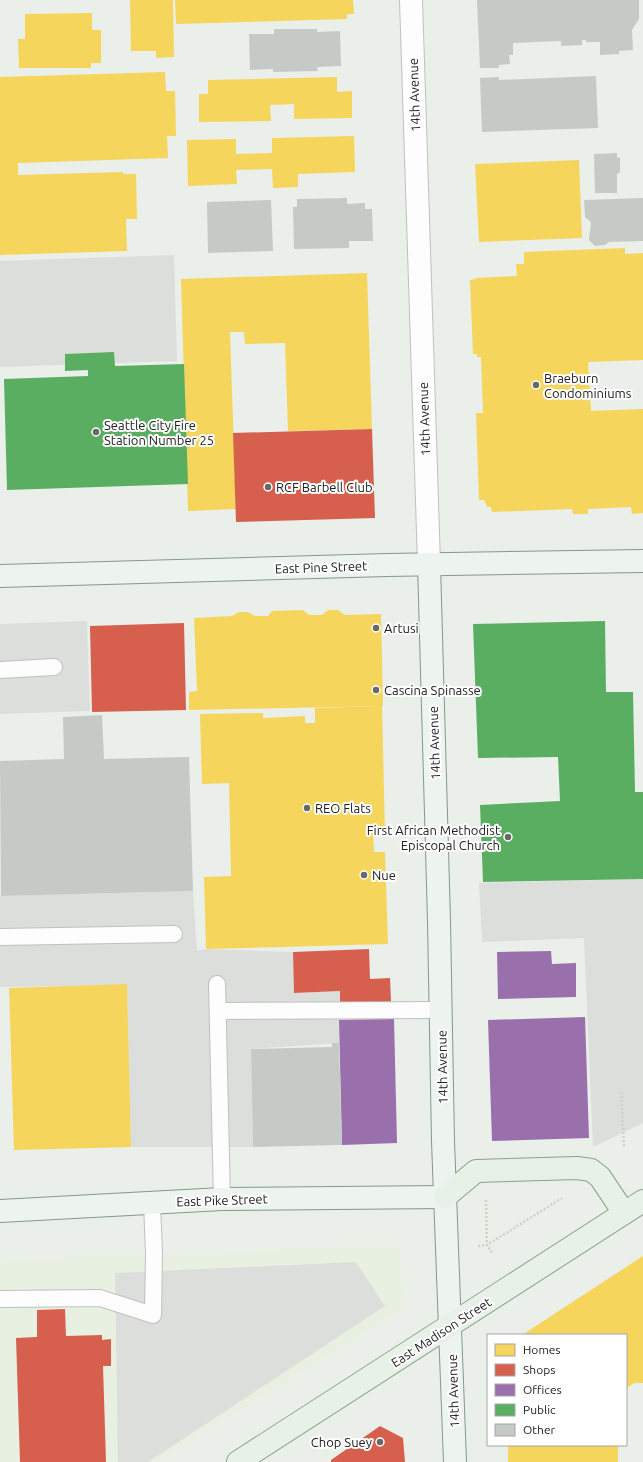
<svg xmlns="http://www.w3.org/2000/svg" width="643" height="1462" font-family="Ubuntu,sans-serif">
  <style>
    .commercial { fill: #e8f0e1 }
    .parking { fill: #dcdedc }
    .homes { fill: #f6d55c }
    .shops { fill: #d6604d }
    .offices { fill: #9970ab }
    .public { fill: #5aae61 }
    .building { fill: #c6cac6 }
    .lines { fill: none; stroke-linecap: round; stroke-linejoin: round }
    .lane-casing { stroke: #bfc1bf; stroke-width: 18 }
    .street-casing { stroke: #bfc1bf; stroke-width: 24 }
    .secondary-casing { stroke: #83998c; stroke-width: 24 }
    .primary-casing { stroke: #88a488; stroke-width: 24 }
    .path { stroke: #ccd3c6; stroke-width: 2.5; stroke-dasharray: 2 2; stroke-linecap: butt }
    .lane { stroke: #fcfdfc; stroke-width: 16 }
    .street { stroke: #fcfdfc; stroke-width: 22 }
    .secondary { stroke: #edf3ef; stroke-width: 22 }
    .primary { stroke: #e7f1e7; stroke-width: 22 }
    .poi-dot { fill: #676967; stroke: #fff; stroke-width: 1.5 }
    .labels { text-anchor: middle; stroke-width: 4; stroke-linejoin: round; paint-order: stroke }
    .street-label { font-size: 13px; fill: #212121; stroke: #fff }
    .poi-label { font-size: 13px; fill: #212121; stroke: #fff; text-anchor: start }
  </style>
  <rect width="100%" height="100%" fill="#eaefea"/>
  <!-- commercial -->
  <path class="commercial" d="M399 1245 406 1307 157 1462H0V1260Z"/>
  <!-- parking -->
  <g class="parking">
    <path d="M174 255 177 361 0 367V261Z"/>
    <path d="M87 621 90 711 0 714V624Z"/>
    <path d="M643 879V1123L593 1147 584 938 482 942 479 883Z"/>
    <path d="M193 891 197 951 206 949 293 952 294 993 340 991V1003L391 1002 392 1019 339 1020V1043L251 1049 253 1147H131L127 985 0 987V896Z"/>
    <path d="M356 1262 385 1306 148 1462H118L115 1273Z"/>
  </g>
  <!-- homes -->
  <g class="homes">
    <path d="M130 0H173L174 57 156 58V51H131Z"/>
    <path d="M175 0H353L354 14H347V19L176 24Z"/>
    <path d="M92 13V30H101V63H91V68H19L18 39H25V14Z"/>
    <path d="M165 72 166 91H175L176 136H167L168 158 18 163V175L123 172V174H136L137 219H126L127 251 0 255V77Z"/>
    <path d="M337 77V92L352 91V118L294 119V104L270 105 271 121 199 122V94H208V80Z"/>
    <path d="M354 136 355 172 298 174V187L273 188 272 169 236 170 237 184 188 186 187 140 236 139V154L272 153V138Z"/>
    <path d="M579 160 582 238 479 242 475 164Z"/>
    <path d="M625 248V254L643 253V360L588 362 591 411 643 409V513L632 514 631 507 588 509V514H573L572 509 492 512 491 507H487L484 500H479L476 413H483L481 357H477V354H473L470 280 476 279V278L517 276 516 264H524V252Z"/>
    <path d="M367 273 372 429 288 431 285 343 245 344 244 332H230L236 509 188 511 181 279Z"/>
    <path d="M303 610 309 615H322L328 610H338L345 615 381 614 383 706 189 710V692L197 691 194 618 232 616 239 612H248L255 616H268L272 611Z"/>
    <path d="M382 706 385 833 373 834 374 852H385L388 944 206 949 204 877 231 876 229 783 202 784 200 714 263 713V718L305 716V723H315V708Z"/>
    <path d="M127 984 131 1147 14 1150 9 988Z"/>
    <path d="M643 1256V1383H635L626 1388V1335H522Z"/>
    <rect x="508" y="1445" width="110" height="17"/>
  </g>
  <!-- shops -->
  <g class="shops">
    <path d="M372 429 375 518 236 522 233 433Z"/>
    <path d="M184 623 186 710 92 712 90 626Z"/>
    <path d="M369 949 370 979 390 978 391 1002 340 1004V991L294 993 293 952Z"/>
    <path d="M65 1309 66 1336 102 1335V1340L111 1339V1366H103L106 1462H20L16 1338 37 1337V1310Z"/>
    <path d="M380 1426 403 1438 405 1462H331V1460Z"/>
  </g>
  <!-- offices -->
  <g class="offices">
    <path d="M551 951 552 964 576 963V997L498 999 497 952Z"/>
    <path d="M585 1017 589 1138 492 1141 488 1020Z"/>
    <path d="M392 1019H394L397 1143 342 1145 339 1020Z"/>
  </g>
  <!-- public -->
  <g class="public">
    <path d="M114 352 115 366 184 364 188 484 7 490 4 379 88 376V370L65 371V354Z"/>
    <path d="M605 621 606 692H633L635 792H643V879L483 882 480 805 560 801 558 757 478 758 473 624Z"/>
  </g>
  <!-- building -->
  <g class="building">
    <path d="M477 0H639V19L632 30 633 50 619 51V54L600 55V42H586V40H582V45L561 46V41L513 43V55H509L510 64 499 65V68H480Z"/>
    <path d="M274 29H317V32L340 31 341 66 317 67 318 71 273 72V69L250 70 249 34H274Z"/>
    <path d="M596 76 598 128 482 132 480 78 499 77V80Z"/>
    <path d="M617 153V157L620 158V172L617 174V193H595L594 154Z"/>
    <path d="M347 198V204L365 203V209H372L373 241H349V248L294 249 293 207H297V199Z"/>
    <path d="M643 198V241L609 242 605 245 595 246 589 240 591 222 585 217 584 200Z"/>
    <path d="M271 200 273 251 208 253 207 202Z"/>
    <path d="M102 715 104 759 189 757 193 891 1 896 0 761 64 759 63 717Z"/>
    <path d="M332 1043H339L342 1145 253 1147 251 1049 332 1047Z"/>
  </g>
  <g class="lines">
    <defs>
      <g id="lane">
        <path d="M0 670 54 667"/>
        <path d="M0 937 174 934"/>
        <path d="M217 984 222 1199"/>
        <path d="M218 1011 441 1010"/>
        <path d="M0 1299 100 1298 153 1315 154 1253 152 1203"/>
      </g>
      <path id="street" d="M411 0 429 564"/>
      <g id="secondary">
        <path d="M429 564 439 921 443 1141 455 1462"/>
        <path d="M0 576 387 565 643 561"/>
        <path d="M0 1211 222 1199 445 1197"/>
      </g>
      <g id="primary">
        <path d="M445 1197 476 1171 577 1168 591 1170 600 1177 624 1213"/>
        <path d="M238 1462 643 1201"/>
      </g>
    </defs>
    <!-- lane casing -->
    <use href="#lane" class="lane-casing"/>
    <!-- street casing -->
    <use href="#street" class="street-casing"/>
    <!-- secondary casing -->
    <use href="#secondary" class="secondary-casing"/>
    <!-- primary casing -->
    <use href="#primary" class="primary-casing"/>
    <!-- path -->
    <g class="path">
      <path d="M621 1092 624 1146"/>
      <path d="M486 1200 487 1245 492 1253"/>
      <path d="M478 1246 487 1245 562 1198"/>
    </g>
    <!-- lane -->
    <use href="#lane" class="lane"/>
    <!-- street -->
    <use href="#street" class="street"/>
    <!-- secondary -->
    <use href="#secondary" class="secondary"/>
    <!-- primary -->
    <use href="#primary" class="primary"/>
  </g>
  <!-- markers -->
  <g class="poi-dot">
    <circle cx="536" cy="385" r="4"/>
    <circle cx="96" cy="432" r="4"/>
    <circle cx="268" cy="487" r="4"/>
    <circle cx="376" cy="628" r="4"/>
    <circle cx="376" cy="690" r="4"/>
    <circle cx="307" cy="808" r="4"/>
    <circle cx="508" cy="837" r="4"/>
    <circle cx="364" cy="875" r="4"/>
    <circle cx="380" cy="1442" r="4"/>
  </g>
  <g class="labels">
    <!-- street labels -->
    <g class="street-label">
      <text transform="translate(414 95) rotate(-92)" y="5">14th Avenue</text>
      <text transform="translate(424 419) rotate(-92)" y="5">14th Avenue</text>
      <text transform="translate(321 567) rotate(-2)" y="5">East Pine Street</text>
      <text transform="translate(434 743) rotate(-92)" y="5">14th Avenue</text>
      <text transform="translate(442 1067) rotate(-91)" y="5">14th Avenue</text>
      <text transform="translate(222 1200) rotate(-2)" y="5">East Pike Street</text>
      <text transform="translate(441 1332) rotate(-33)" y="5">East Madison Street</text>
      <text transform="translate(453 1391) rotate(-92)" y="5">14th Avenue</text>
    </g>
    <!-- poi labels -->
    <g class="poi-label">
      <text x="544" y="383">Braeburn<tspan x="544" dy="15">Condominiums</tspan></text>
      <text x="104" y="430">Seattle City Fire<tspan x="104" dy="15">Station Number 25</tspan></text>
      <text x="276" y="492">RCF Barbell Club</text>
      <text x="384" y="633">Artusi</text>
      <text x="384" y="695">Cascina Spinasse</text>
      <text x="315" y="813">REO Flats</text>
      <text x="500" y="835" text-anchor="end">First African Methodist<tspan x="500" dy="15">Episcopal Church</tspan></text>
      <text x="372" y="880">Nue</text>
      <text x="372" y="1447" text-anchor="end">Chop Suey</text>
    </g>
  </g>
  <!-- legend -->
  <rect x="487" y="1334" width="140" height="112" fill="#ffffff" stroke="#a6a6a6"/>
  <rect x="495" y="1344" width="20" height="12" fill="#f6d55c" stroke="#a6a6a6"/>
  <text x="523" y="1354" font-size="12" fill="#212121">Homes</text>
  <rect x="495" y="1364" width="20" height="12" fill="#d6604d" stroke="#a6a6a6"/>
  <text x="523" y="1374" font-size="12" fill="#212121">Shops</text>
  <rect x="495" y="1384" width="20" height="12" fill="#9970ab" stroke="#a6a6a6"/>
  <text x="523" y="1394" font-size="12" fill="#212121">Offices</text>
  <rect x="495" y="1404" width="20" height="12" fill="#5aae61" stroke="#a6a6a6"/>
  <text x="523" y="1414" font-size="12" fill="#212121">Public</text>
  <rect x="495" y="1424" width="20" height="12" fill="#c6cac6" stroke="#a6a6a6"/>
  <text x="523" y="1434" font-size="12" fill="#212121">Other</text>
</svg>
